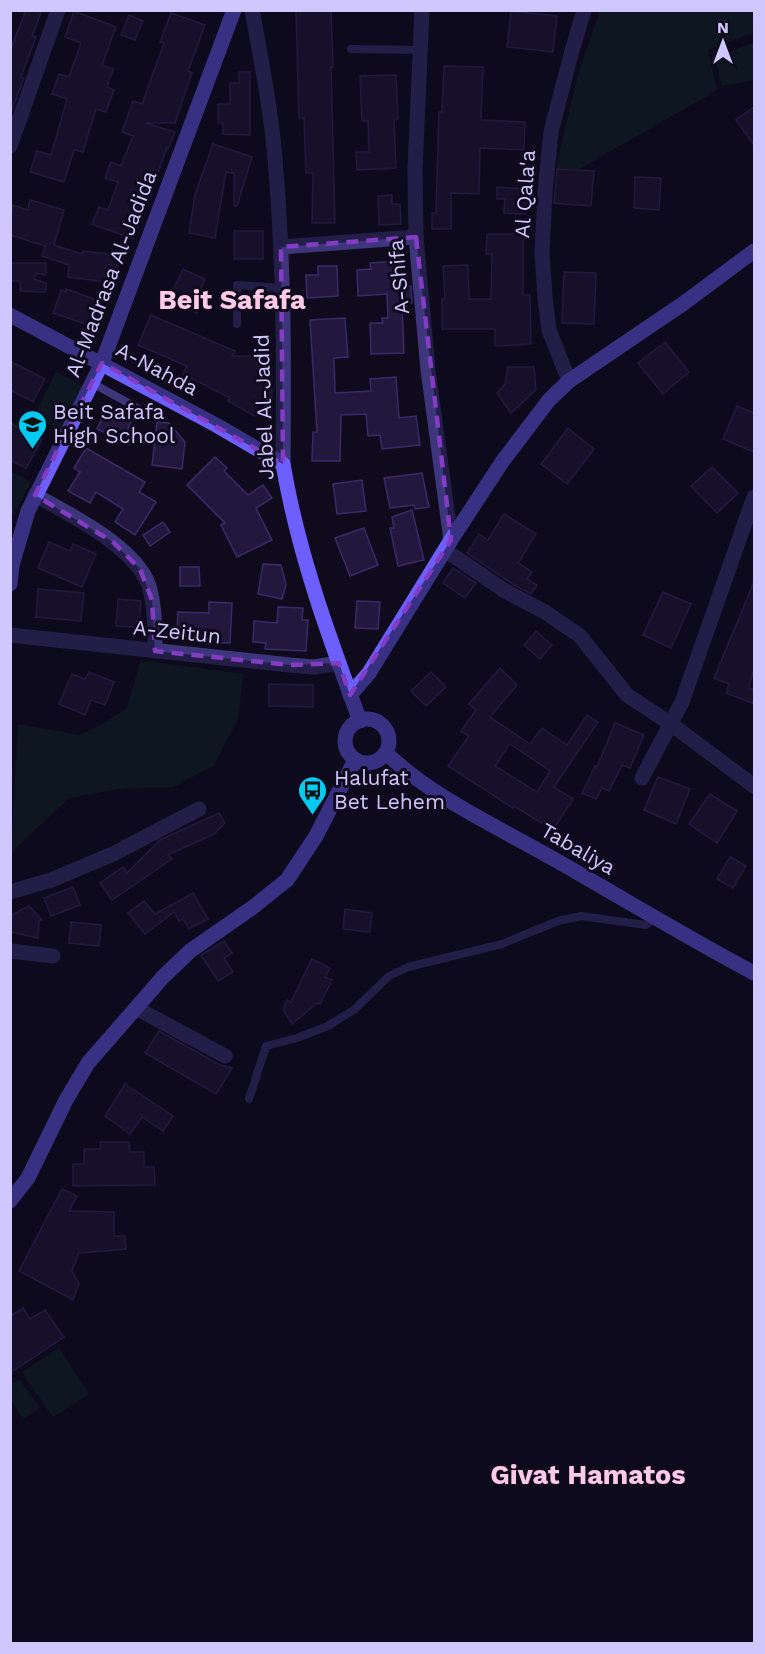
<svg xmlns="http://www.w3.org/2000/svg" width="765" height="1654" font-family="'Work Sans',sans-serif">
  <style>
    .green { fill: #0f2626 }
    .building { fill: #22183d; stroke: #3a2a69; stroke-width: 1.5; fill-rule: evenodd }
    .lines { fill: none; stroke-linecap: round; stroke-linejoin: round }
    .lane { stroke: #3d367c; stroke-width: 8 }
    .street { stroke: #3d367c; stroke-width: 15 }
    .secondary { stroke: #6c5ffe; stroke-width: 15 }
    .marked { fill: none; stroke: #843cc5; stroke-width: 4.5; stroke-dasharray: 12 8; stroke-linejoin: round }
    .labels { text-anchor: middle; stroke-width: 6; stroke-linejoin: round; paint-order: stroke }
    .street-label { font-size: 21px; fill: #d1c7ff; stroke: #0f0b1d }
    .poi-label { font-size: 21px; fill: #d1c7ff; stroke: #0f0b1d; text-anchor: start }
    .district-label { font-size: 27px; font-weight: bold; fill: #ffc9e8; stroke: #0f0b1d }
  </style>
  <rect width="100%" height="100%" fill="#0f0b1d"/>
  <!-- green -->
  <g class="green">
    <path d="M600 11H754L752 33 708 50 717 90 577 170 556 168 578 75Z"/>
    <path d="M754 42V80L722 86 715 59Z"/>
    <path d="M56 372 83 385 60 430 34 417Z"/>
    <path d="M11 471 31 482 11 519Z"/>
    <path d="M141 660 243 674 238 719 213 766 173 787 124 788 69 798 11 852 18 724 79 735 105 723 127 708Z"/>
    <path d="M59 1348 89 1394 53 1417 22 1372Z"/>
    <path d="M19 1379 40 1408 23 1419 11 1400V1385Z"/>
  </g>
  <!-- building -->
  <g class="building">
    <path d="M26 10H42L32 36 36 37 21 77 24 78 10 115V51Z"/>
    <path d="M296 10H331L333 67H331L335 223H312L313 173H306L304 118H299Z"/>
    <path d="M74 11 116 27 102 65 113 69 107 87 114 90 106 112 96 109 83 152 74 150 64 182 30 172 37 151 51 155 67 99 52 94 59 74 69 77 81 43 65 37Z"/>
    <path d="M511 11 557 16 553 52 507 47Z"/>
    <path d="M171 13 205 25 188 71 192 73 175 123H145L175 132 168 149 167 148 133 239 92 224 99 207 108 210 118 182 105 178 111 162 121 166 133 136 122 132 133 101 142 104 164 43 160 42Z"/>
    <path d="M129 15 143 21 135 40 121 35Z"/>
    <path d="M444 66 483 67 481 120 525 122 524 150 480 148 479 194 451 193V229H432V213H436L439 112H442Z"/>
    <path d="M239 72H250V135L223 134V123H218V104H230V83H239Z"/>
    <path d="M396 75 398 119 394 120 396 168 357 170 356 152H369L368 121H362L360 76Z"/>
    <path d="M754 107V145L736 120Z"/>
    <path d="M213 144 252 157 237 206H234V173L226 172 215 238 189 233 195 195Z"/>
    <path d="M557 169 594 171 591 206 554 203Z"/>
    <path d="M635 177 661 178 659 210 634 208Z"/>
    <path d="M497 187 526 189 525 214 504 213 505 199H497Z"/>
    <path d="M392 195V204H400L401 224 379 225 378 196Z"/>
    <path d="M30 200 64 210 54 245 82 254 83 251 118 255 114 283 68 277 69 265 42 256 45 246 10 235V215L13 205 28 210Z"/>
    <rect x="234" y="231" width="29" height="28"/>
    <path d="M487 234H523V295H530L531 344 495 346V329H442V299H445L443 266 468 265 469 299H491L492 254H486Z"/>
    <path d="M399 261 401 287 411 286 412 303 402 304 404 353 371 354 370 323H383L382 318H388L387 294 358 296 357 270 371 269 370 263Z"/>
    <path d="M10 263H46V275L36 273 34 279 46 283V292L20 291V281H10Z"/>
    <path d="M318 266H337L338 296 307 298 306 275H318Z"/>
    <path d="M183 269 205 279 199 292 206 296 197 313 169 299Z"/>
    <path d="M564 272 596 273 594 324 562 323Z"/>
    <path d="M66 289 102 302 94 327 53 313 61 290 66 292Z"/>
    <path d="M151 315 235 351 232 356H271L272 410 254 416 228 401 230 398 183 374 187 366 138 345Z"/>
    <path d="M345 318 348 357 334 358 335 393 371 391 370 379 396 377 399 418 416 416 420 445 382 449 380 435 368 436 366 414 341 415 340 461H312L313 432H317L310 320Z"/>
    <path d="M665 342 689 372 663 394 638 363Z"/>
    <path d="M10 361 45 379 33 402 10 390Z"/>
    <path d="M508 367H534L536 390 511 413 497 393 505 384Z"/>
    <path d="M109 404 134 416 122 441 97 429Z"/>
    <path d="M737 406 754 413V452L723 439Z"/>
    <path d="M157 422 169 423 185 442 182 469 152 465Z"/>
    <path d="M10 423 42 439 26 468 10 460Z"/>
    <path d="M568 428 594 449 567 484 541 464Z"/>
    <path d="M86 448 145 482 139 492 156 502 135 535 115 522 123 509 96 492 90 503 68 491 80 472 74 468Z"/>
    <path d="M215 457 227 468 224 471 248 495 263 485 272 498 256 508 272 540 237 557 221 525 225 523 187 485Z"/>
    <path d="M712 467 738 493 717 513 691 486Z"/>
    <path d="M422 473 429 507 415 509 414 505 390 508 384 478Z"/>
    <path d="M362 480 366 511 337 514 333 484Z"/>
    <path d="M412 510 424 560 398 566 390 528H394L392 517Z"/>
    <path d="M504 514 536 534 518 563 532 572 527 579 537 585 531 594 514 585 467 553 479 534 488 540Z"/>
    <path d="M163 522 170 532 150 546 143 535Z"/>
    <path d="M364 528 378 565 350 576 335 538Z"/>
    <path d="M49 542 70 551 73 544 96 554 82 587 38 568Z"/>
    <path d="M263 564 281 565 286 585 282 599 258 594Z"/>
    <path d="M180 567H199L200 586H180Z"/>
    <path d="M453 568 476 583 465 598 443 583Z"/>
    <path d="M754 582V670L748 688 754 690V704L726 693 729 684 714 678Z"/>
    <path d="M38 589 84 593 81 621 36 617Z"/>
    <path d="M663 592 691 604 671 648 643 635Z"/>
    <path d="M118 599 141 601 139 627 116 626Z"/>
    <path d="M357 601 380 602 378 629 355 628Z"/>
    <path d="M209 602 232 603 230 643H211V636L193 635V631L177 630 178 612 209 613Z"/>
    <path d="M278 607 303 608 302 620H308L306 651 265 649 266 643 253 642 254 621 277 623Z"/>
    <path d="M536 631 552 645 540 659 524 645Z"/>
    <path d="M500 668 517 685 490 717 530 744 542 728 567 745 587 715 598 722 554 787 573 799 553 830 514 806 513 808 448 766 469 736 461 731 476 710 469 704ZM510 744 550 771 537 792 495 766Z"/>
    <path d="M89 672 114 682 105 705 91 700 85 715 59 704 72 674 85 679Z"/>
    <path d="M431 672 446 687 426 706 411 691Z"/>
    <path d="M269 684 313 685V707L269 706Z"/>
    <path d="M615 723 644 735 630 768 622 765 609 791 602 788 596 799 582 793 595 766 597 767Z"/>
    <path d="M658 777 690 789 676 824 644 810Z"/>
    <path d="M710 794 737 811 717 843 689 824Z"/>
    <path d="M219 813 225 823 214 834 168 855 172 859 112 900 100 883 123 867 127 873 160 840Z"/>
    <path d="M730 857 746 866 733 888 717 879Z"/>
    <path d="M73 887 80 905 51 916 44 898Z"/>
    <path d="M193 893 208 919 189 929 183 919 179 921 174 912 145 934 128 913 144 901 155 914Z"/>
    <path d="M29 906 42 920 39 921 38 938 10 932V916Z"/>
    <path d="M345 909 372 913 370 932 343 929Z"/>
    <path d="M71 922 101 925 99 946 69 943Z"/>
    <path d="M224 941 232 953 224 958 233 972 218 981 201 955Z"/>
    <path d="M312 959 330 968 325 977 332 980 320 1004 317 1003 292 1024 283 1010 287 1000 291 1002Z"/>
    <path d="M159 1031 220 1065 232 1068 216 1094 145 1053Z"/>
    <path d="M125 1084 173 1116 163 1131 142 1117 130 1134 105 1116Z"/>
    <path d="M100 1142H129L130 1152H144V1167H154L155 1185 73 1186V1164H84V1149H101Z"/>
    <path d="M62 1189 77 1196 69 1211 114 1212V1236H125L126 1249 79 1253 72 1271 79 1284 73 1300 19 1271Z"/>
    <path d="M23 1308 30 1319 45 1310 64 1337 10 1373V1316Z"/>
  </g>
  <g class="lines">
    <!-- lane -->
    <g class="lane">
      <path d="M351 49 420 50"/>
      <path d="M237 324V285L282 288"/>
      <path d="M92 383 143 411"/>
      <path d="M249 1099 266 1046 297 1038 328 1026 355 1009 389 976 408 967 502 944 558 921 581 916 646 925 656 918"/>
    </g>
    <!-- street -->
    <g class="street">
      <path d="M252 10C261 59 271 110 275 159 284 261 284 362 283 464"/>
      <path d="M422 10 415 168 416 237 428 370 451 540"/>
      <path d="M10 146 58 10"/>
      <path d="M281 247 416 237"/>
      <path d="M569 381 549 330 545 298 542 253 545 192 551 132 570 58 584 10"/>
      <path d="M35 495C69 514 136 547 149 586 155 607 155 629 155 651"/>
      <path d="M445 550 505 591 545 612 580 636 627 695 671 724 754 786"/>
      <path d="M10 635 290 665 314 667 339 663"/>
      <path d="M642 778 682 702 754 497"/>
      <path d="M10 892 51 880 113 854 199 809"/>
      <path d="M10 951 53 956"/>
      <path d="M136 1008 225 1056"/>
    </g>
    <!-- secondary -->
    <g class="secondary">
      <path d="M10 315 216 425 283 464C298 553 329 637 360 721"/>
      <path d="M10 584 12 565 28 511 102 363 234 10"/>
      <path d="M350 695 369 673 451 540 502 462 549 400 569 381 684 303 754 251"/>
      <circle cx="367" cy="741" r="22"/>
      <path d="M386 753C433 798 496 826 552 858 619 896 686 937 754 973"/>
      <path d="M10 1201 28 1178 66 1100 88 1063 163 977 190 951 252 908 287 880 316 836 355 760"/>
    </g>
  </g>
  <!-- marked area -->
  <path d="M0 0H765V1654H0ZM416 237 451 540 350 695 339 663 290 665 155 651 152 600 140 569 113 542 35 495 102 363 283 464 281 247Z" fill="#0f0b1d" fill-opacity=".55" fill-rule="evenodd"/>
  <path class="marked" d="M416 237 451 540 350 695 339 663 290 665 155 651 152 600 140 569 113 542 35 495 102 363 283 464 281 247Z"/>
  <!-- icons -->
  <defs>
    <symbol id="school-pin" viewBox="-11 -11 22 30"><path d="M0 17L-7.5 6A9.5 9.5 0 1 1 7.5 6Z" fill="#01cbf1" stroke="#0f0b1d"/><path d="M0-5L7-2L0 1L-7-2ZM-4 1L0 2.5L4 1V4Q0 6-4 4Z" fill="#111"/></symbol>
    <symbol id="bus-pin" viewBox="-11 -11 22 30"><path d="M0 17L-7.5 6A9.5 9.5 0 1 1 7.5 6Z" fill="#01cbf1" stroke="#0f0b1d"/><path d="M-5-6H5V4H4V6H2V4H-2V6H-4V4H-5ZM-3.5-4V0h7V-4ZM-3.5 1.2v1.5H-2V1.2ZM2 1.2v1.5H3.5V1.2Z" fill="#111"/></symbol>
  </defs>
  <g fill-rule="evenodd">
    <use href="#school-pin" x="16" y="408" width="33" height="45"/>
    <use href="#bus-pin" x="296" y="774" width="33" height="45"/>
  </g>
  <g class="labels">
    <!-- street labels -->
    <g class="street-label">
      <text transform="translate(525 194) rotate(-86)" y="7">Al Qala'a</text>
      <text transform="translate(111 274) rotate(-69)" y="7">Al-Madrasa Al-Jadida</text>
      <text transform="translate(399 277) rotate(-95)" y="7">A-Shifa</text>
      <text transform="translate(157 369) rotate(28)" y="7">A-Nahda</text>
      <text transform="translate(264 407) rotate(-92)" y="7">Jabel Al-Jadid</text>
      <text transform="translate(177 632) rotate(6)" y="7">A-Zeitun</text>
      <text transform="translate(578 849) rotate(30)" y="7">Tabaliya</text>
    </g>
    <!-- poi labels -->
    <g class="poi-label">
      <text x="53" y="419">Beit Safafa<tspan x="53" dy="24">High School</tspan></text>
      <text x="334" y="785">Halufat<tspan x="334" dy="24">Bet Lehem</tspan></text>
    </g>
    <!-- district labels -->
    <g class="district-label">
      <text x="232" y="309">Beit Safafa</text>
      <text x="588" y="1484">Givat Hamatos</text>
    </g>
  </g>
  <!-- border -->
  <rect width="765" height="1654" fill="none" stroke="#d1c7ff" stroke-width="24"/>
  <!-- north arrow -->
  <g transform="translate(723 42)" stroke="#0f0b1d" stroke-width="4.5" paint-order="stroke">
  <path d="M0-4.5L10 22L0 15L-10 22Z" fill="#d1c7ff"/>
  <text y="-9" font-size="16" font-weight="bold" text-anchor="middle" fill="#d1c7ff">N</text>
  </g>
</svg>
